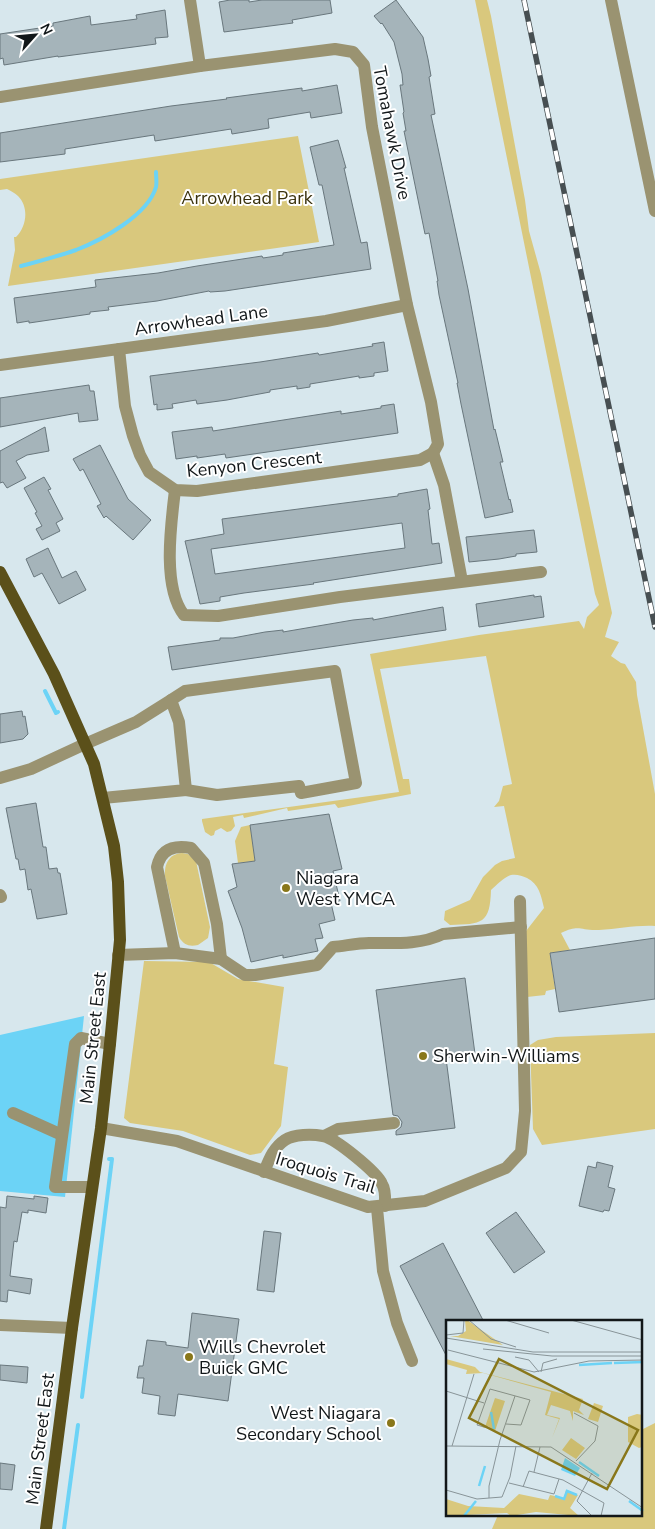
<svg xmlns="http://www.w3.org/2000/svg" width="655" height="1529" font-family="'Nunito Sans',sans-serif">
  <style>
    .green { fill: #d9c87d }
    .water { fill: #6cd3f6 }
    .lines { fill: none; stroke-linecap: round; stroke-linejoin: round }
    .stream { stroke: #6cd3f6; stroke-width: 4 }
    .building { fill: #a5b4ba; stroke: #69777d; fill-rule: evenodd }
    .minor { stroke: #9a9371; stroke-width: 12 }
    .major { stroke: #5b501a; stroke-width: 12 }
    .rail-casing { stroke: #474f52; stroke-width: 5.5 }
    .rail { stroke: #fff; stroke-width: 4; stroke-dasharray: 11; stroke-linecap: butt }
    .poi-dot { fill: #89771a; stroke: #fff; stroke-width: 2 }
    .labels { text-anchor: middle; stroke-width: 4; stroke-linejoin: round; paint-order: stroke }
    .street-label { font-size: 18px; fill: #121719; stroke: #fff }
    .park-label { font-size: 18px; fill: #3a320d; stroke: #fff }
    .poi-label { font-size: 18px; fill: #121719; stroke: #fff; text-anchor: start }
    .inset-river { fill: none; stroke: #6cd3f6; stroke-width: 2.5 }
    .inset-road { fill: none; stroke: #889498; stroke-width: 1 }
    .view { fill: #89771a; fill-opacity: 0.15; stroke: #89771a; stroke-width: 2.5 }
    .inset-edge { fill: none; stroke: #121719; stroke-width: 2.5 }
  </style>
  <rect width="100%" height="100%" fill="#d7e7ed"/>
  <!-- green -->
  <g class="green">
    <path d="M475 0H487L491 16 525 200 529 231 541 274 612 613 605 637 619 642 611 656 621 663 625 664 636 682 637 695 655 794V926C636 925 618 929 599 930 580 931 580 924 561 933L570 950 550 953 555 989 546 991 545 995 527 997 526 931 544 908C541 895 539 884 527 878 522 876 517 874 511 875 504 877 497 885 491 890 490 924 482 924 450 925L444 920 445 911 470 900 483 877 495 865 502 861 515 858 504 806 494 807 499 801 503 786 512 784 486 656 380 669 403 779H409L411 794 338 808 335 804 288 811 287 808 244 818 243 815 233 817 235 826 231 831 227 832 221 828 215 831 214 835 211 836 205 832 202 821V819L399 792 370 654 479 635 579 621 584 629 587 617 599 605 595 594Z"/>
    <path d="M298 136 319 242 8 286 15 250 14 237H16C27 226 29 207 18 196 15 193 11 191 7 189L0 190V179Z"/>
    <path d="M250 825 255 861 238 863 235 841 241 827Z"/>
    <path d="M182 853 188 854 196 861 210 927 208 938 198 945C189 947 184 945 179 937L165 876C164 864 169 854 182 853Z"/>
    <path d="M144 961 209 962 238 979 284 987 274 1064 288 1067 281 1126 261 1153 250 1155 183 1131 130 1123 124 1118Z"/>
    <path d="M655 1033V1129L542 1145 533 1129 530 1045 538 1040 556 1037Z"/>
    <path d="M655 1423V1529H492L498 1515H641V1430Z"/>
  </g>
  <!-- water -->
  <path class="water" d="M84 1016 65 1197 0 1191V1035Z"/>
  <g class="lines">
    <!-- stream -->
    <g class="stream">
      <path d="M21 266C40 261 59 256 76 250 102 240 148 215 156 187 157 183 156 177 156 172"/>
      <path d="M45 691 56 713 58 712"/>
      <path d="M82 1397 112 1159H109"/>
      <path d="M64 1529 78 1425"/>
    </g>
  </g>
  <!-- building -->
  <g class="building">
    <path d="M230 0H249V2L262 0H330L332 13 292 20 293 23 224 32 219 2Z"/>
    <path d="M396 0 423 37 428 59 431 76 429 77 435 114 431 115 468 289 494 430 495 429 503 462H500L509 500 510 499 513 512 485 518 461 404 457 383H458L439 295 437 281H438L429 233 425 234 404 131H406L403 113 404 112 400 85H403L402 74 394 42 382 23 381 24 374 16Z"/>
    <path d="M165 10 168 37 155 38 156 44 58 57V56L4 65 3 58 0 59V34L53 26V23L90 16 91 25 137 19 136 15Z"/>
    <path d="M337 85 342 113 311 118 310 112 268 119 269 128 232 134 231 129 155 141 154 135 65 149V154L0 162V133L171 106 227 99 226 98 302 88V91Z"/>
    <path d="M338 140 346 168H344L361 243 367 242 371 269 225 291 210 292 209 291 157 301 108 307 109 310 90 312V314L29 323V321L17 323 14 298 96 287 95 280 158 273 197 266 262 256 263 258 283 255V253L334 245 322 185H319L310 147Z"/>
    <path d="M384 342 388 371 374 373V376L359 378V376L310 384V387L297 389V386L270 390V392L227 400 197 404 196 400 172 404 173 408 157 410V404L154 405 150 376 260 362 318 353 319 355 373 346 372 344Z"/>
    <path d="M89 385 90 391H94L98 420 79 422 78 413 0 427V398Z"/>
    <path d="M394 404 398 433 226 458 225 454 197 458V456L176 459 172 432 212 427 213 431 341 411V414L381 408V406Z"/>
    <path d="M45 427 49 451 27 455 16 461 26 478 7 488 3 482 0 483V451Z"/>
    <path d="M100 445 128 499 151 520 133 540 106 516 104 518 97 506 101 504 83 469 80 471 73 459Z"/>
    <path d="M44 477 51 489 48 490 63 519 56 523 60 531 42 540 36 529 42 526 35 513 37 512 24 488Z"/>
    <path d="M427 489 430 509 428 510 432 544 439 543 442 563 313 583 314 584 244 593 220 597V601L200 604 185 541 224 534 222 519 398 496V494ZM402 523 405 548 215 574 211 549Z"/>
    <path d="M534 530 537 552 516 554V556L499 559 469 562 466 537Z"/>
    <path d="M48 548 62 578 76 571 86 590 59 604 42 573 34 577 26 559Z"/>
    <path d="M534 595V597L541 596 544 617 479 627 476 604Z"/>
    <path d="M443 607 446 630 172 670 168 647 220 640V638H233L265 632 283 630V632L353 620 373 618V620Z"/>
    <path d="M22 711 23 717 25 716 28 734 23 739 0 743V714Z"/>
    <path d="M36 803 43 847H46L49 869 57 868 58 873H60L67 914 37 919 31 889 28 890 25 869 20 870 18 859H16L6 808Z"/>
    <path d="M329 814 342 869 333 871 340 901 331 903 335 920 319 924 323 938 315 939 318 951 283 958V955L251 962 242 928 228 891 237 887 232 864 255 861 250 825Z"/>
    <path d="M655 938V999L559 1012 550 953Z"/>
    <path d="M465 978 475 1054 446 1058 455 1128 396 1135V1131L401 1127 402 1122 398 1116 393 1115 376 990Z"/>
    <path d="M597 1162 613 1166 608 1187 615 1189 609 1211 604 1210 603 1212 579 1206 588 1166 596 1168Z"/>
    <path d="M7 1196 34 1199V1196L48 1198 46 1213 28 1210V1213L22 1212 17 1242 14 1241 10 1276 32 1279 30 1294 8 1290 7 1302 0 1301V1207L6 1208Z"/>
    <path d="M516 1212 545 1252 514 1273 486 1233Z"/>
    <path d="M264 1231 281 1233 274 1292 257 1290Z"/>
    <path d="M443 1243 484 1322H448V1359L400 1266Z"/>
    <path d="M192 1313 239 1319 228 1401 178 1394 175 1416 158 1414 160 1396 142 1393 144 1378H137L139 1366H143L147 1340 166 1342V1345L188 1348Z"/>
    <path d="M0 1365 28 1367 27 1383 0 1380Z"/>
    <path d="M0 1463 15 1465 12 1490 0 1489Z"/>
  </g>
  <g class="lines">
    <!-- minor -->
    <g class="minor">
      <path d="M190 0 200 66"/>
      <path d="M611 0 655 211"/>
      <path d="M0 97 200 66 335 49 353 52 364 65 372 127 407 305 431 402 438 444 433 453"/>
      <path d="M119 349 125 406 133 436 140 455 149 472 175 490 197 491 420 460 433 453"/>
      <path d="M0 365 326 321 407 305"/>
      <path d="M433 453 444 485 462 581"/>
      <path d="M175 490C171 524 162 587 184 615L218 616 340 597 541 572"/>
      <path d="M171 700 185 691 335 671 356 783 301 793 299 786 217 795 186 790"/>
      <path d="M0 778 31 769 85 744 136 722 171 700 179 722 186 790 103 798"/>
      <path d="M0 895 1 897"/>
      <path d="M175 953 157 867C161 849 174 845 191 848L204 863 217 924 221 959"/>
      <path d="M118 955 175 953 221 959 245 975H255L317 965 333 947C345 946 357 943 369 943 393 943 421 945 443 934L521 927"/>
      <path d="M13 1113 62 1135"/>
      <path d="M101 1128 177 1141 368 1207 425 1201 506 1168 521 1152 525 1111 520 901"/>
      <path d="M324 1136 338 1129 394 1123"/>
      <path d="M264 1172C269 1160 273 1148 285 1140 294 1134 312 1134 323 1136 335 1138 377 1172 382 1184 386 1190 385 1199 385 1206"/>
      <path d="M91 1187H55L75 1044 81 1038 110 1044"/>
      <path d="M377 1208 383 1271 397 1323 412 1361"/>
      <path d="M0 1325 72 1328"/>
    </g>
    <!-- major -->
    <path class="major" d="M0 572 54 674 94 764 114 846 118 882 120 940 110 1044 101 1128 72 1328 46 1529"/>
    <defs>
      <path id="rail" d="M524 0 655 627"/>
    </defs>
    <!-- rail casing -->
    <use href="#rail" class="rail-casing"/>
    <!-- rail -->
    <use href="#rail" class="rail"/>
  </g>
  <!-- markers -->
  <g class="poi-dot">
    <circle cx="286" cy="888" r="5"/>
    <circle cx="423" cy="1056" r="5"/>
    <circle cx="189" cy="1357" r="5"/>
    <circle cx="391" cy="1423" r="5"/>
  </g>
  <g class="labels">
    <!-- street labels -->
    <g class="street-label">
      <text transform="translate(392 133) rotate(79)" y="6">Tomahawk Drive</text>
      <text transform="translate(201 320) rotate(-8)" y="6">Arrowhead Lane</text>
      <text transform="translate(254 464) rotate(-6)" y="6">Kenyon Crescent</text>
      <text transform="translate(93 1038) rotate(-84)" y="6">Main Street East</text>
      <text transform="translate(326 1173) rotate(17)" y="6">Iroquois Trail</text>
      <text transform="translate(40 1439) rotate(-83)" y="6">Main Street East</text>
    </g>
    <!-- park labels -->
    <g class="park-label">
      <text x="247" y="204">Arrowhead Park</text>
    </g>
    <!-- poi labels -->
    <g class="poi-label">
      <text x="296" y="884">Niagara<tspan x="296" dy="21">West YMCA</tspan></text>
      <text x="433" y="1062">Sherwin-Williams</text>
      <text x="199" y="1353">Wills Chevrolet<tspan x="199" dy="21">Buick GMC</tspan></text>
      <text x="381" y="1419" text-anchor="end">West Niagara<tspan x="381" dy="21">Secondary School</tspan></text>
    </g>
  </g>
  <!-- overview -->
  <g transform="translate(446 1320)">
    <rect width="196" height="196" fill="#d7e7ed"/>
    <path d="M19 0H21L57 25 4 16H12L20 11ZM0 39 29 47 34 52 137 79 133 90 138 95 127 91V101L124 91 105 85 101 95 114 98 106 118 113 99 99 95 105 72 37 53 20 54 21 50 0 44ZM49 78 59 81 49 111 42 106 38 108 32 105 39 107ZM148 83 157 86 152 102 142 99ZM191 94 197 95 196 127 193 128 182 122V97ZM125 118 139 128 130 139 116 130ZM120 170 132 175 124 188 133 196 90 192 65 196 61 193 0 196V179L22 186 58 188 73 174 102 180 104 175 118 178Z" fill="#d9c87d"/>
    <path d="M119 138 134 148 129 156 115 150Z" fill="#6cd3f6"/>
    <path class="inset-river" d="M168 43 197 42M133 45 166 43M45 92 48 109M133 142 153 156M33 166 39 146M109 176 118 179 121 171 131 175M183 181 197 191M18 196 30 181"/>
    <path class="inset-road" d="M23 0 45 19 70 27M59 0 103 13M125 0 197 20M0 15 17 13 18 0M0 18 87 32H197M37 29 106 36H197M2 30 88 52 143 41 197 40M69 37 83 40 93 52M95 52 97 43 111 39M0 71 38 83M128 93 152 106 149 121 130 141M42 108 31 105 44 69 84 80 75 105 60 104M0 126 105 127 197 188M6 126 28 54M88 152 94 127M63 163 108 174 113 159M77 167 83 151 117 160 158 183 155 196M0 170 31 179 56 177 64 157 70 126M43 178V166L54 120 69 76M146 196 131 181 146 153"/>
    <path class="view" d="M53 39 192 110 161 169 23 98Z"/>
    <rect width="196" height="196" class="inset-edge"/>
  </g>
  <!-- north arrow -->
  <g transform="translate(35 35) rotate(63)" stroke="#ffffff" stroke-width="4" paint-order="stroke">
  <path d="M0-4L9 19L0 12L-9 19Z" fill="#121719"/>
  <text y="-8" font-size="14" font-weight="bold" text-anchor="middle" fill="#121719">N</text>
  </g>
</svg>
